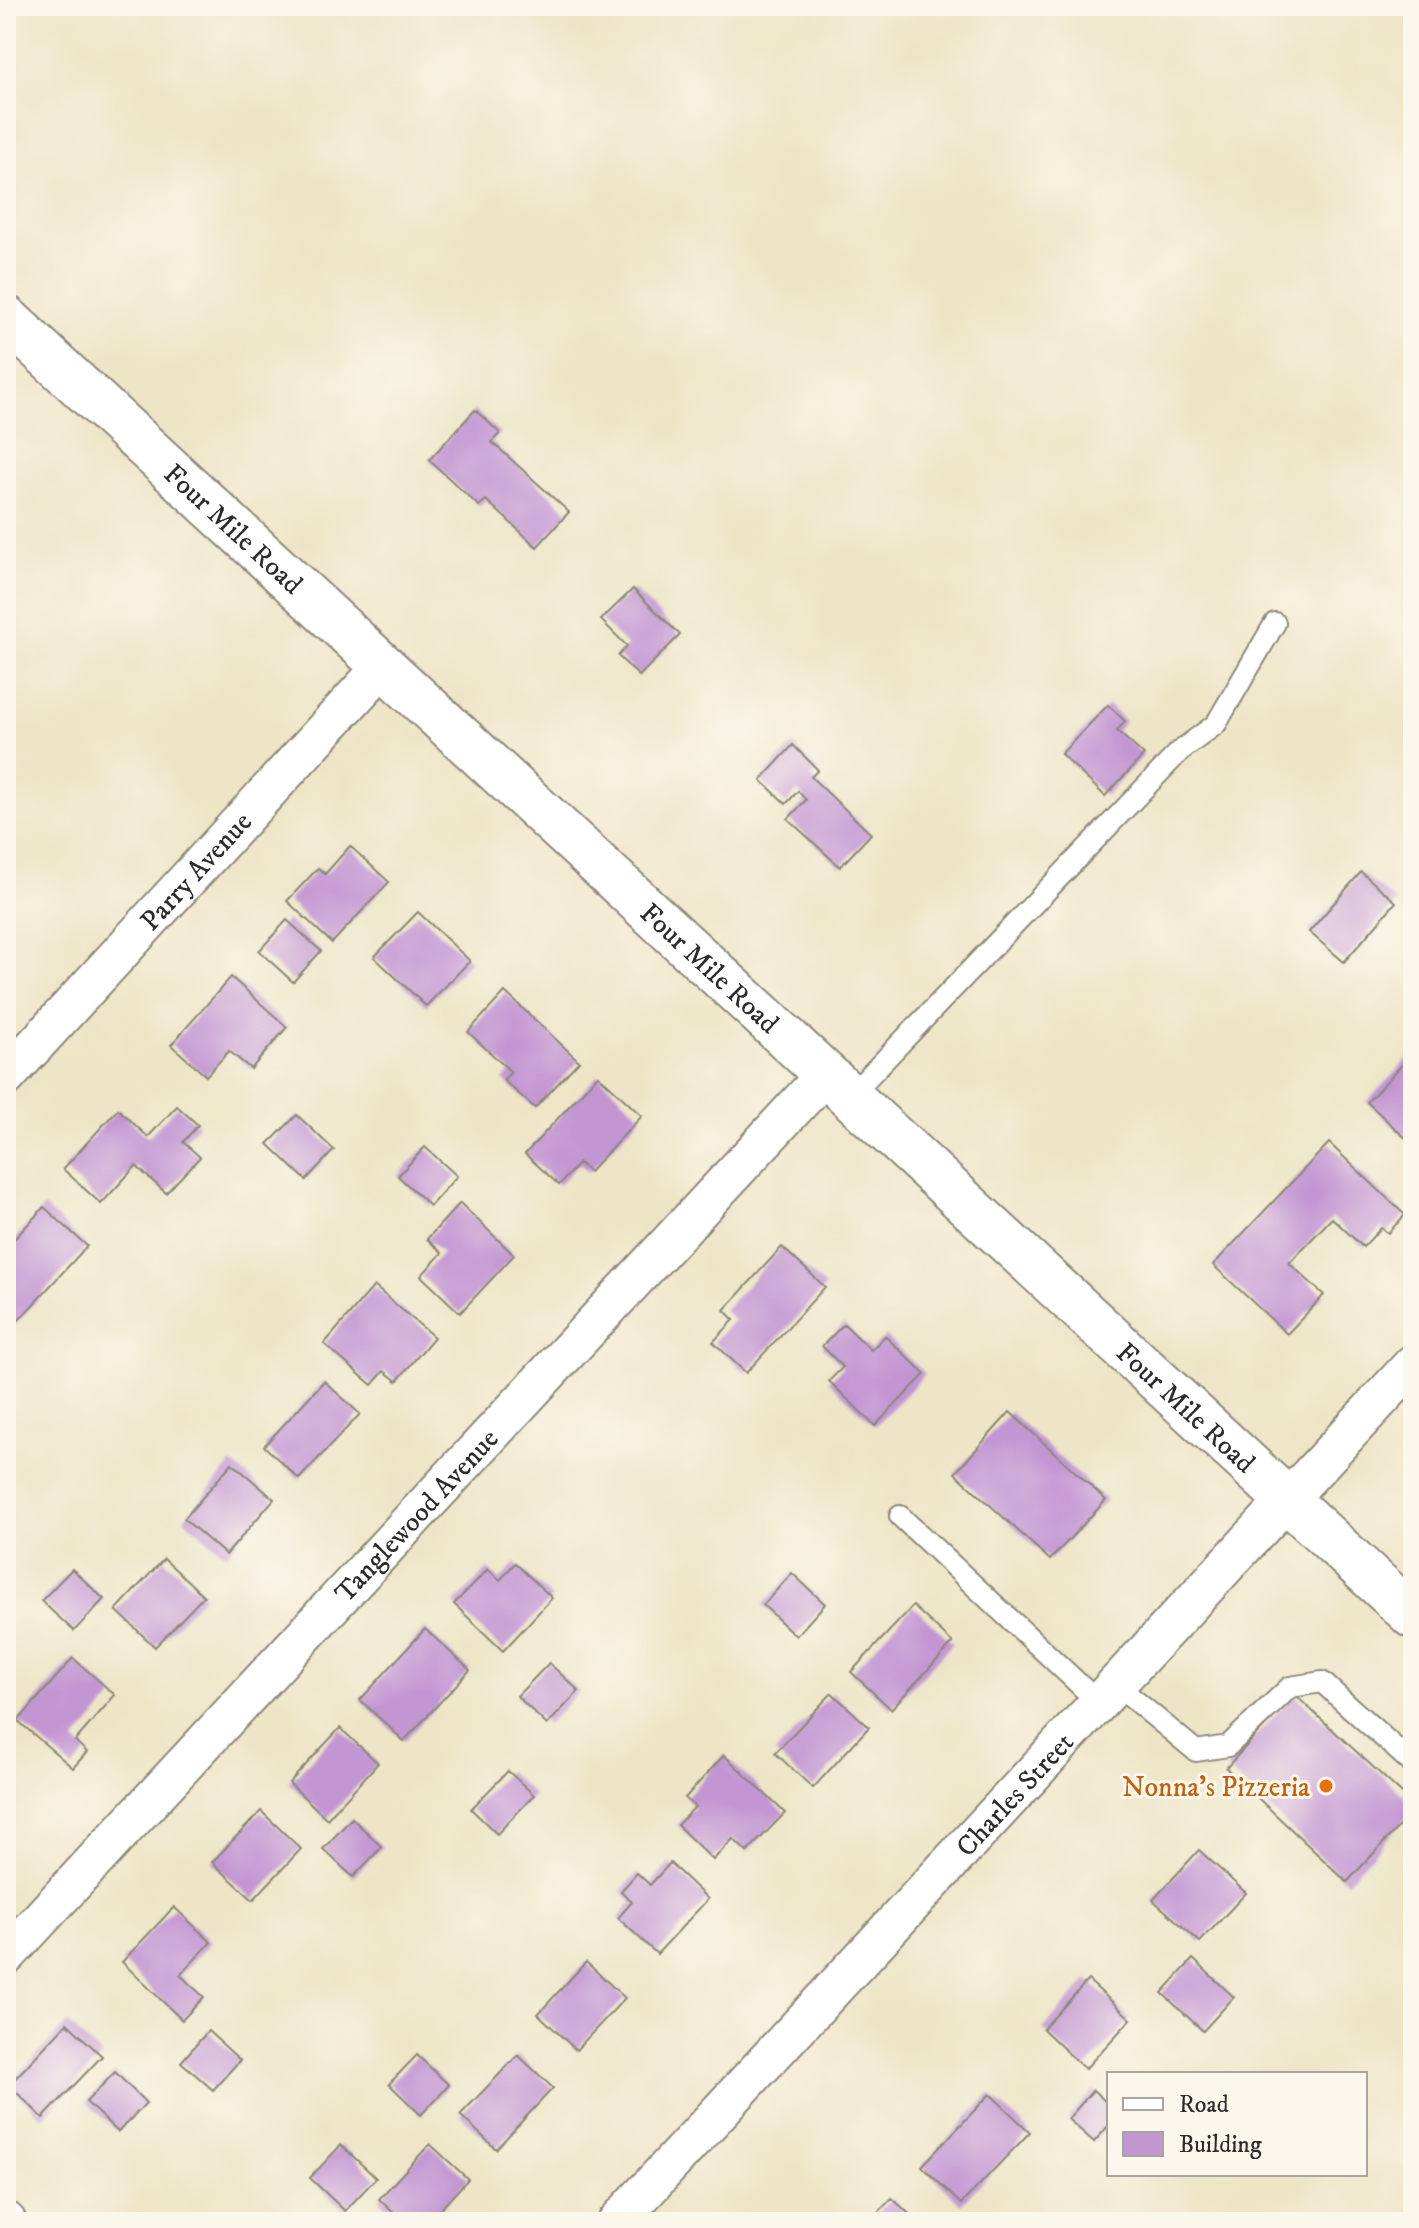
<svg xmlns="http://www.w3.org/2000/svg" width="1419" height="2228" font-family="'IM FELL DW Pica',serif">
  <style>
    .building { fill: #c295d3 }
    .lines { fill: none; stroke-linecap: round; stroke-linejoin: round }
    .lane-casing { stroke: #8c8878; stroke-width: 24 }
    .street-casing { stroke: #8c8878; stroke-width: 42 }
    .secondary-casing { stroke: #8c8878; stroke-width: 48 }
    .lane { stroke: #fff; stroke-width: 20 }
    .street { stroke: #fff; stroke-width: 38 }
    .secondary { stroke: #fff; stroke-width: 44 }
    .food-dot { fill: #e8710a; stroke: #fbf7ec; stroke-width: 3 }
    .labels { text-anchor: middle; stroke-width: 6; stroke-linejoin: round; paint-order: stroke }
    .street-label { font-size: 28px; fill: #2b2b2b; stroke: #fbf7ec }
    .food-label { font-size: 28px; fill: #c56008; stroke: #fbf7ec; text-anchor: end }
  </style>
  <rect width="100%" height="100%" fill="#fbf7ec"/>
  <filter id="ink" filterUnits="userSpaceOnUse"><feTurbulence type="fractalNoise" baseFrequency=".0125" numOctaves="2"/><feDisplacementMap in="SourceGraphic" scale="16" xChannelSelector="R" yChannelSelector="G"/><feConvolveMatrix kernelMatrix="1 2 1 2 8 2 1 2 1" color-interpolation-filters="sRGB"/></filter>
  <filter id="wash" filterUnits="userSpaceOnUse"><feTurbulence type="fractalNoise" baseFrequency=".006" numOctaves="4" result="noise"/><feDisplacementMap in="SourceGraphic" scale="32" xChannelSelector="R" yChannelSelector="G"/><feGaussianBlur stdDeviation="1.8" result="paint"/><feColorMatrix in="noise" values="0 0 0 0 0 0 0 0 0 0 0 0 0 0 0 0 0 1.4 0 .05"/><feComposite in="paint" operator="in"/></filter>
  <g filter="url(#wash)">
    <rect width="100%" height="100%" fill="#eee5c6"/>
    <g id="blocks">
      <!-- building -->
      <g class="building">
        <path d="M475 410 500 433 492 442 569 512 537 547 486 500 479 506 429 460Z"/>
        <path d="M633 589 680 635 639 676 618 656 627 646 601 620Z"/>
        <path d="M1108 705 1125 721 1117 731 1144 755 1105 796 1061 754Z"/>
        <path d="M793 745 818 770 811 777 871 834 840 867 788 819 806 800 798 791 786 804 761 780Z"/>
        <path d="M350 846 389 882 332 943 287 901 318 868 325 874Z"/>
        <path d="M1361 872 1396 902 1344 962 1309 932Z"/>
        <path d="M418 912 470 961 426 1006 374 957Z"/>
        <path d="M287 920 321 951 293 982 259 951Z"/>
        <path d="M231 977 287 1027 251 1069 229 1051 206 1076 171 1045Z"/>
        <path d="M505 992 579 1061 535 1108 503 1080 511 1072 468 1032Z"/>
        <path d="M1413 1053V1145L1367 1102Z"/>
        <path d="M598 1075 642 1116 589 1172 579 1163 559 1185 525 1154Z"/>
        <path d="M177 1106 198 1125 183 1142 200 1157 166 1193 136 1166 101 1204 63 1169 118 1109 148 1137Z"/>
        <path d="M297 1115 334 1150 306 1180 268 1144Z"/>
        <path d="M1329 1143 1405 1215 1388 1233 1381 1228 1363 1247 1332 1218 1289 1263 1324 1295 1287 1334 1213 1265Z"/>
        <path d="M425 1147 457 1176 430 1206 398 1176Z"/>
        <path d="M460 1203 514 1255 460 1313 421 1276 442 1253 427 1239Z"/>
        <path d="M44 1207 87 1246 6 1334V1248Z"/>
        <path d="M782 1247 825 1287 746 1373 713 1342 734 1320 724 1310Z"/>
        <path d="M374 1286 434 1337 397 1381 384 1371 372 1385 324 1344Z"/>
        <path d="M844 1324 871 1350 885 1336 925 1374 875 1426 829 1381 843 1367 822 1346Z"/>
        <path d="M324 1381 360 1414 299 1479 264 1446Z"/>
        <path d="M1010 1412 1106 1500 1050 1560 955 1473Z"/>
        <path d="M232 1463 274 1499 226 1555 184 1519Z"/>
        <path d="M164 1559 204 1596 155 1647 116 1610Z"/>
        <path d="M515 1563 552 1598 503 1651 454 1604 488 1569 500 1580Z"/>
        <path d="M72 1569 104 1599 74 1631 41 1601Z"/>
        <path d="M792 1573 825 1604 796 1636 763 1605Z"/>
        <path d="M913 1606 953 1643 891 1709 851 1672Z"/>
        <path d="M425 1629 470 1670 404 1741 360 1700Z"/>
        <path d="M73 1658 115 1695 75 1741 87 1752 73 1768 18 1721Z"/>
        <path d="M549 1663 579 1691 547 1725 517 1696Z"/>
        <path d="M832 1693 869 1727 813 1788 775 1753Z"/>
        <path d="M1294 1694 1413 1804V1811L1347 1882 1226 1768Z"/>
        <path d="M340 1728 378 1763 327 1819 289 1783Z"/>
        <path d="M724 1755 785 1813 747 1852 733 1839 713 1860 677 1825 695 1807 685 1798Z"/>
        <path d="M508 1771 534 1795 497 1834 471 1809Z"/>
        <path d="M261 1811 301 1849 253 1900 212 1862Z"/>
        <path d="M352 1818 382 1847 353 1877 323 1849Z"/>
        <path d="M1199 1850 1246 1893 1200 1942 1153 1900Z"/>
        <path d="M670 1863 708 1899 657 1954 618 1918 632 1902 621 1891 637 1873 650 1885Z"/>
        <path d="M174 1907 211 1942 180 1975 204 1997 182 2020 122 1962Z"/>
        <path d="M1193 1959 1234 1997 1203 2031 1162 1993Z"/>
        <path d="M586 1962 625 1998 576 2050 538 2014Z"/>
        <path d="M1088 1980 1131 2019 1085 2069 1043 2029Z"/>
        <path d="M67 2023 102 2056 43 2118 9 2085Z"/>
        <path d="M208 2031 240 2060 213 2090 181 2062Z"/>
        <path d="M417 2055 449 2085 421 2115 389 2084Z"/>
        <path d="M518 2055 553 2088 496 2149 460 2115Z"/>
        <path d="M115 2072 146 2103 118 2132 86 2102Z"/>
        <path d="M1093 2090 1109 2105V2125L1094 2142 1068 2119Z"/>
        <path d="M990 2094 1030 2132 961 2204 922 2166Z"/>
        <path d="M430 2144 468 2179 429 2222H403L379 2199Z"/>
        <path d="M341 2145 376 2178 345 2211 310 2178Z"/>
        <path d="M892 2198 918 2222H869Z"/>
      </g>
    </g>
  </g>
  <g filter="url(#ink)">
    <use href="#blocks" fill-opacity="0" stroke="#8c8878" stroke-width="2"/>
    <g class="lines">
      <defs>
        <g id="lane">
          <path d="M849 1097 1180 751 1216 724 1275 623"/>
          <path d="M900 1516 1098 1702"/>
          <path d="M1115 1684 1196 1751 1228 1746 1290 1687 1322 1682 1413 1764"/>
        </g>
        <g id="street">
          <path id="s1" d="M6 1077 384 665"/>
          <path id="s2" d="M6 1956 825 1075"/>
          <path d="M6 2221 7 2222"/>
          <path id="s3" d="M617 2222 1413 1364"/>
        </g>
        <g id="secondary">
          <path id="s4" d="M6 318 1413 1616"/>
        </g>
      </defs>
      <!-- lane casing -->
      <use href="#lane" class="lane-casing"/>
      <!-- street casing -->
      <use href="#street" class="street-casing"/>
      <!-- secondary casing -->
      <use href="#secondary" class="secondary-casing"/>
      <!-- lane -->
      <use href="#lane" class="lane"/>
      <!-- street -->
      <use href="#street" class="street"/>
      <!-- secondary -->
      <use href="#secondary" class="secondary"/>
    </g>
  </g>
  <!-- markers -->
  <circle class="food-dot" cx="1326" cy="1786" r="8"/>
  <g class="labels">
    <!-- street labels -->
    <g class="street-label">
      <text dy="10" stroke="none"><textPath href="#s4" startOffset="310">Four Mile Road</textPath></text>
      <text dy="10" stroke="none"><textPath href="#s1" startOffset="280">Parry Avenue</textPath></text>
      <text dy="10" stroke="none"><textPath href="#s4" startOffset="958">Four Mile Road</textPath></text>
      <text dy="10" stroke="none"><textPath href="#s4" startOffset="1606">Four Mile Road</textPath></text>
      <text dy="10" stroke="none"><textPath href="#s2" startOffset="602">Tanglewood Avenue</textPath></text>
      <text dy="10" stroke="none"><textPath href="#s3" startOffset="584">Charles Street</textPath></text>
    </g>
    <!-- food labels -->
    <g class="food-label">
      <text x="1310" y="1796">Nonna's Pizzeria</text>
    </g>
  </g>
  <!-- margin -->
  <rect width="1419" height="2228" fill="none" stroke="#fbf7ec" stroke-width="32"/>
  <!-- legend -->
  <rect x="1107" y="2072" width="260" height="104" fill="#fbf7ec" stroke="#a8a59f" stroke-width="2"/>
  <rect x="1123" y="2098" width="40" height="12" fill="#ffffff" stroke="#a8a59f" stroke-width="2"/>
  <text x="1179" y="2112" font-size="24" fill="#2b2b2b">Road</text>
  <rect x="1123" y="2132" width="40" height="24" fill="#c295d3" stroke="#a8a59f" stroke-width="2"/>
  <text x="1179" y="2152" font-size="24" fill="#2b2b2b">Building</text>
</svg>
